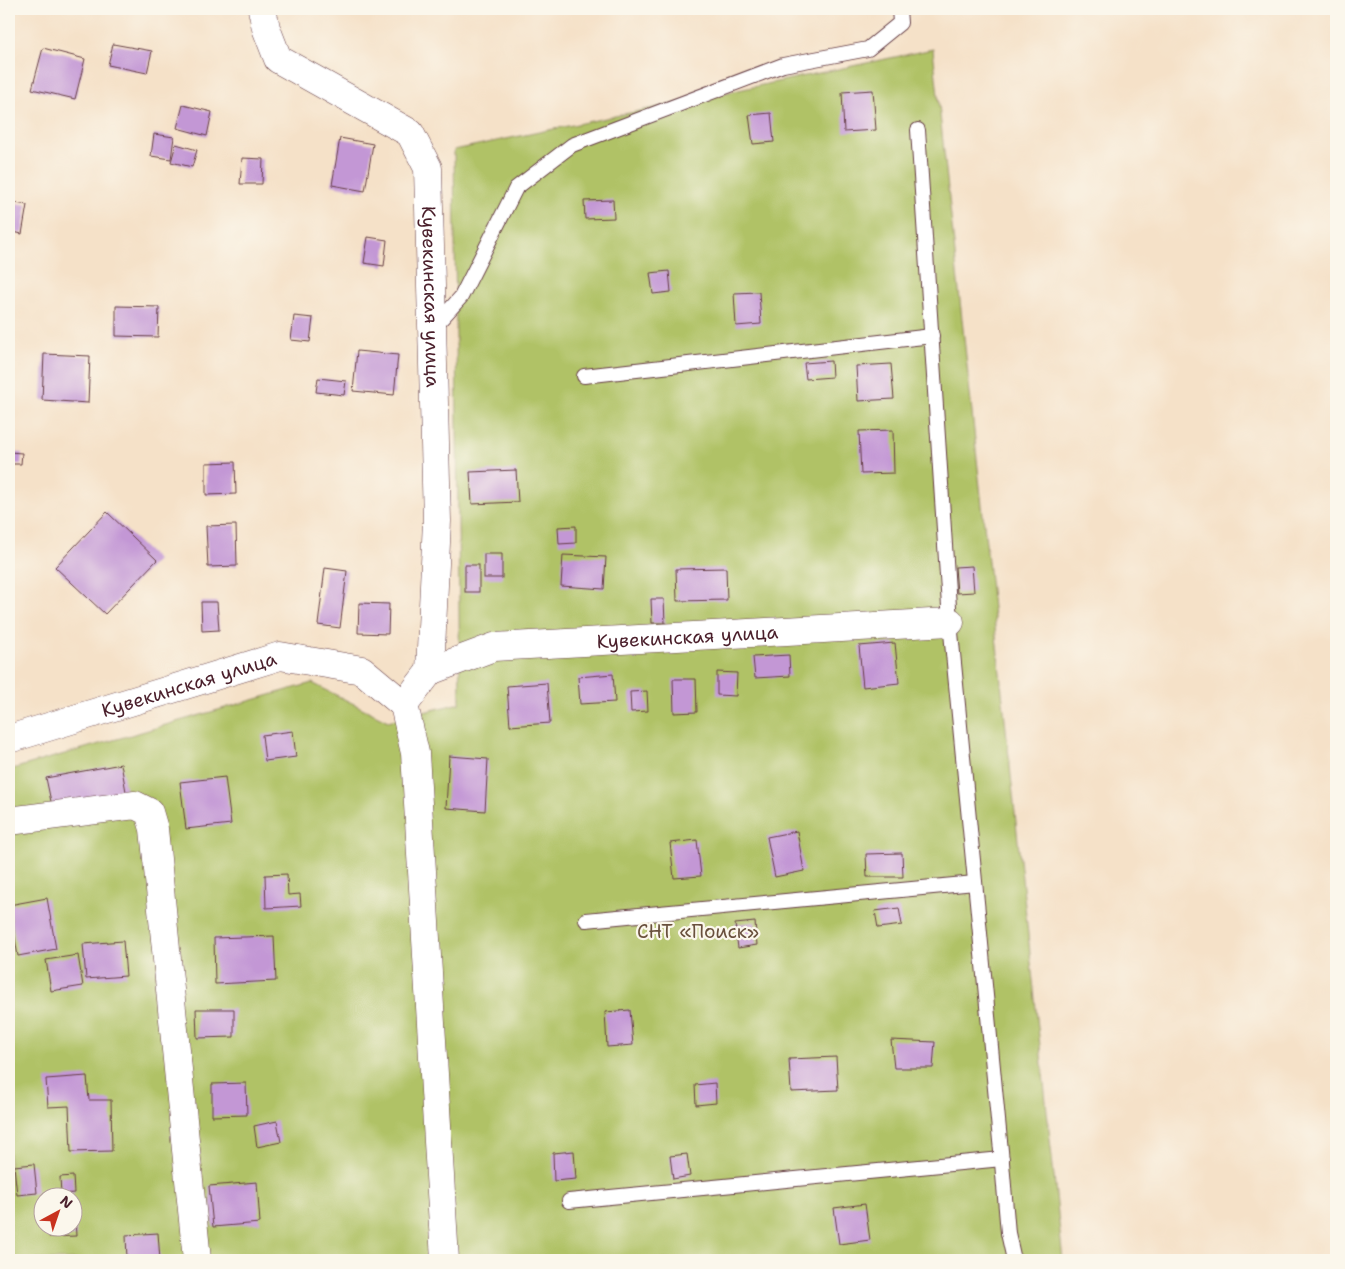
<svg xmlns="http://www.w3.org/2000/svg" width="1345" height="1269" font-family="'Shantell Sans',sans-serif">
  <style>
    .green { fill: #b0c266; stroke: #7d7048; fill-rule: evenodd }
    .building { fill: #c397d5 }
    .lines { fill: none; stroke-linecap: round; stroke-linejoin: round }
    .lane-casing { stroke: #643c43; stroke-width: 16 }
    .street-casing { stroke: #643c43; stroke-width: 29 }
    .lane { stroke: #fff; stroke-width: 14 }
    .street { stroke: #fff; stroke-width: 28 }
    .labels { text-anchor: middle; stroke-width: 4.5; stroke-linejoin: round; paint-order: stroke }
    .street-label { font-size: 19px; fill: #4a1f2b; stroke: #fbf7ec }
    .park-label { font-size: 19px; fill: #69503d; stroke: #fbf7ec }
  </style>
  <rect width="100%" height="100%" fill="#fbf7ec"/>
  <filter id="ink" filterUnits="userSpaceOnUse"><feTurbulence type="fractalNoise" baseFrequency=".02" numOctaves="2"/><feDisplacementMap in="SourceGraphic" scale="10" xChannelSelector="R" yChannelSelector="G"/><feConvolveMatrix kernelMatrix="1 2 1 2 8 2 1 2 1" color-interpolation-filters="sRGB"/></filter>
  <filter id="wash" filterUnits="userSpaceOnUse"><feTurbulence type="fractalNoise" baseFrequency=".0096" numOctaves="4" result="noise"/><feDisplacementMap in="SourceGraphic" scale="20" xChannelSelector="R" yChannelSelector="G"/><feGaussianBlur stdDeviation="1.12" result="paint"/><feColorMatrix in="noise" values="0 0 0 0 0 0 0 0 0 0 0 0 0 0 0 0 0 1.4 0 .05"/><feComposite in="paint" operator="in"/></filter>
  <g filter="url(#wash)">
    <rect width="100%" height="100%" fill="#f5e1c8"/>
    <!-- green -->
    <path class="green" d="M933 49 1063 1260H9V770L312 683 388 721 460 703 454 150ZM42 1196H72V1226H42Z"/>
    <g id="blocks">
      <!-- building -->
      <g class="building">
        <path d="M113 44 152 51 147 73 108 65Z"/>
        <path d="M43 48 85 59 75 99 32 89Z"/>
        <path d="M873 90 876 130 844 132 842 92Z"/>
        <path d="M183 105 212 112 207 136 177 128Z"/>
        <path d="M771 113 774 142 753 144 749 115Z"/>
        <path d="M154 134 174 137 171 159 151 156Z"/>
        <path d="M340 138 373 144 365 191 332 185Z"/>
        <path d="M176 144 197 150 192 167 171 162Z"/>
        <path d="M242 158 263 159 262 184H240Z"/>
        <path d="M613 200 614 218 585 219 584 201Z"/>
        <path d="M9 202 27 205 22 234 9 231Z"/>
        <path d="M368 237 387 240 384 266 364 263Z"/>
        <path d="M669 271 671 292 653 294 650 273Z"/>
        <path d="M759 292 761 324 736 326 734 293Z"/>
        <path d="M116 306 159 307 158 337 116 336Z"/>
        <path d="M294 316 313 318 310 342 291 340Z"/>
        <path d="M357 351 398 355 394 395 353 391Z"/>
        <path d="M44 354 90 356 88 403 42 400Z"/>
        <path d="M831 361 832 377 806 379 804 363Z"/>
        <path d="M891 364 894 399 858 401 856 366Z"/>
        <path d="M318 378 346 381 344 395 316 392Z"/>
        <path d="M893 430 894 473 861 474 859 431Z"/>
        <path d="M9 452 22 453 21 464H9Z"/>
        <path d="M235 462 236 494 206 495V463Z"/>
        <path d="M516 470 518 502 472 504 470 472Z"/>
        <path d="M107 512 157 560 105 614 55 567Z"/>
        <path d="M236 525 237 566 208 567 206 526Z"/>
        <path d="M576 526V543L559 544 558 527Z"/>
        <rect x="484" y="554" width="18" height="24"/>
        <path d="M563 555 606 557 604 589 561 586Z"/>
        <rect x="465" y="565" width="14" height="27"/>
        <path d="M972 566 974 592 957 593 955 567Z"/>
        <path d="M325 568 347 571 340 628 318 625Z"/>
        <path d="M726 568 727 600 677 601 676 569Z"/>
        <path d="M651 599H664L665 623H652Z"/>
        <path d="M201 602H217L219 630 202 631Z"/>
        <path d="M359 603 389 604 388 634 358 633Z"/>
        <path d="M895 643 899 683 863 687 859 646Z"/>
        <path d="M789 655 790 676 755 678 753 657Z"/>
        <path d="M717 672 737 673 736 696 717 695Z"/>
        <path d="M613 674 615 702 580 704 578 677Z"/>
        <path d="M673 679H696L697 712 674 713Z"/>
        <path d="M547 683 550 723 510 726 507 686Z"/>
        <path d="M647 691 648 711 631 712 630 692Z"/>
        <path d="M293 731 296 757 265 761 262 735Z"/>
        <path d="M449 756 488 759 485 811 446 808Z"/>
        <path d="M121 764 127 797 53 811 46 778Z"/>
        <path d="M225 777 231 824 186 829 180 782Z"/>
        <path d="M797 831 804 871 775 877 767 837Z"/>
        <path d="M697 840 701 876 674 878 670 843Z"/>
        <path d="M902 853 903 877H867L866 854Z"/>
        <path d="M287 874 288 895 300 894 301 906 266 908 265 875Z"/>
        <path d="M47 898 56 949 18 956 9 905Z"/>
        <path d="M899 908 902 925 878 928 875 911Z"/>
        <path d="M755 922 757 945 738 948 735 924Z"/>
        <path d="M274 936 276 981 215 984 214 938Z"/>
        <path d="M123 941 126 976 86 979 83 944Z"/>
        <path d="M78 955 83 986 51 991 46 960Z"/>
        <path d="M196 1009H234V1037L197 1038Z"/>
        <path d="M630 1010 633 1045 607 1047 605 1012Z"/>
        <path d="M891 1040 935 1042 933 1068H894Z"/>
        <path d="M836 1057 838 1090 791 1092 789 1059Z"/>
        <path d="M87 1076 89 1100H111L112 1151 71 1152 69 1106 48 1107 46 1079Z"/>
        <path d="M246 1083 247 1115 212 1116V1084Z"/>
        <path d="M715 1083 716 1103 696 1105 695 1085Z"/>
        <path d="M277 1121 281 1142 257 1147 254 1126Z"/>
        <path d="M574 1151 576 1179 554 1181 553 1153Z"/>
        <path d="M687 1154 690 1176 673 1179 670 1156Z"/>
        <path d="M34 1164 37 1193 17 1195 14 1166Z"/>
        <path d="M73 1176 74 1193 61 1194 60 1177Z"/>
        <path d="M257 1182 260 1223 213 1227 209 1186Z"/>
        <path d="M72 1200H74L76 1236 49 1237 48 1226H72Z"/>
        <path d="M865 1204 870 1240 839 1244 834 1208Z"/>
        <path d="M158 1233 160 1260H127L126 1235Z"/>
      </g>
    </g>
  </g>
  <g filter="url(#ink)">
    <use href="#blocks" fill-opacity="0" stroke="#643c43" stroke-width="1"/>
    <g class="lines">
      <defs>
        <g id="lane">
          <path d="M918 130 950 622 1001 1151 1008 1233 1014 1260"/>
          <path d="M433 328 461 297 516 188 572 145 783 65 868 49 900 23 899 9"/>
          <path d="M584 376 932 336"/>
          <path d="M586 920 975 883"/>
          <path d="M569 1201 1002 1159"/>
        </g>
        <g id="street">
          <path id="s1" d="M262 9 266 28 278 59 410 133 428 168 437 521 430 671 404 705"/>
          <path id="s2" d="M430 671 494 647 950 622"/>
          <path d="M404 705 415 753 445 1260"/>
          <path id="s3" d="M9 739 280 656 362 670 404 705"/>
          <path d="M9 821 135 805 149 812 154 829 197 1260"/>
        </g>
      </defs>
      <!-- lane casing -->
      <use href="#lane" class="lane-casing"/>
      <!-- street casing -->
      <use href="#street" class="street-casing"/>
      <!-- lane -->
      <use href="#lane" class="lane"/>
      <!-- street -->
      <use href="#street" class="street"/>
    </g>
  </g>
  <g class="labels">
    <!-- street labels -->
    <g class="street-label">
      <text dy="7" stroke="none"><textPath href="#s1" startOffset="372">Кувекинская улица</textPath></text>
      <text dy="7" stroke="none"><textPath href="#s2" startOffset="262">Кувекинская улица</textPath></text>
      <text dy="7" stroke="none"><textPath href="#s3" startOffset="188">Кувекинская улица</textPath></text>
    </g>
    <!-- park labels -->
    <g class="park-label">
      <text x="698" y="938">СНТ «Поиск»</text>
    </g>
  </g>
  <!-- margin -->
  <rect width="1345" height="1269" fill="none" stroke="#fbf7ec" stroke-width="30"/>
  <!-- north arrow -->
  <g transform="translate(58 1212) rotate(40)"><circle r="24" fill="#fbf7ec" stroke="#b4a19f"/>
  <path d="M0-4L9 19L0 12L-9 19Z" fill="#c8321e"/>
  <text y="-8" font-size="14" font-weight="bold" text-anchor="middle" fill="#4a1f2b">N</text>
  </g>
</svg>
